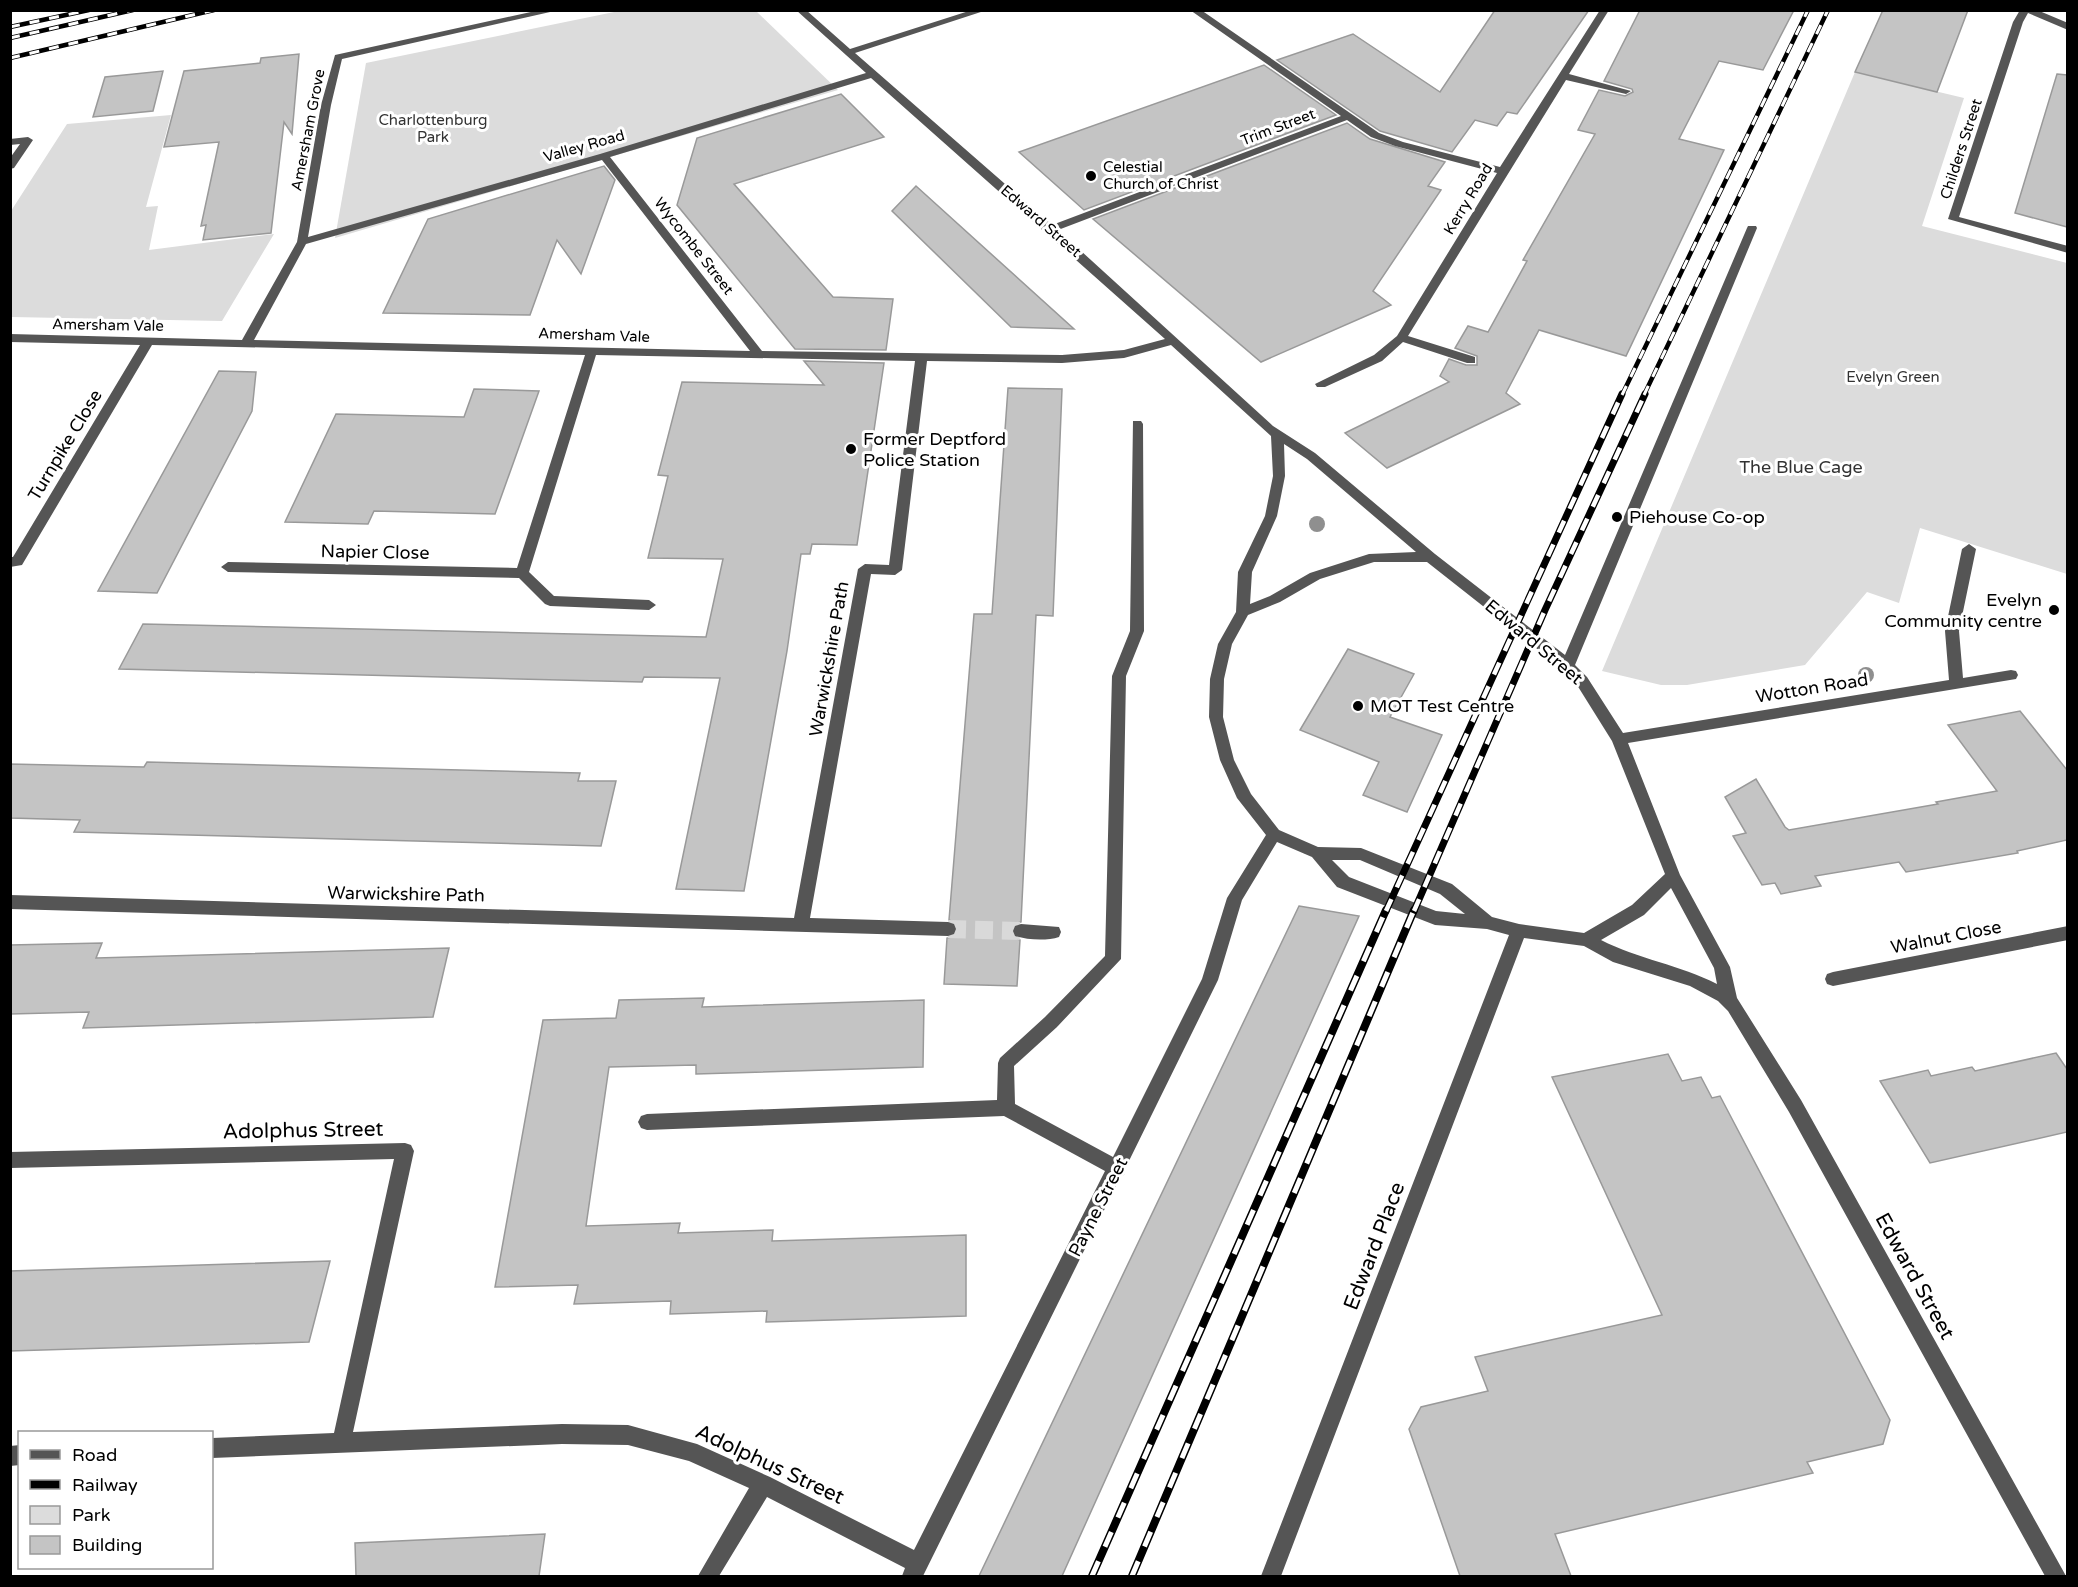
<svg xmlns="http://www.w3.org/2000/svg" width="2078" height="1587" font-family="'Varela Round',sans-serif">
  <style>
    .green { fill: #dcdcdc }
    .building { fill: #c4c4c4; stroke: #999; stroke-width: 1.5 }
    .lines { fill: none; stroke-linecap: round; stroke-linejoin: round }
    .minor-tunnel { stroke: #d9d9d9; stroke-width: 18; stroke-dasharray: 18 9; stroke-linecap: butt }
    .minor { fill: #555; fill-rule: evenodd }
    .rail-far2-casing { stroke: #000; stroke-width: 4.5 }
    .rail-far1-casing { stroke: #000; stroke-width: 7 }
    .rail-casing { stroke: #000; stroke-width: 8 }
    .rail-far2 { stroke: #fff; stroke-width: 3; stroke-dasharray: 10; stroke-linecap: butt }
    .rail-far1 { stroke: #fff; stroke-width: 4.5; stroke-dasharray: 13; stroke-linecap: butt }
    .rail { stroke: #fff; stroke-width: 5; stroke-dasharray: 16; stroke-linecap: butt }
    .tree { fill: #8f8f8f }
    .poi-dot { fill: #000; stroke: #fff; stroke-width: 2 }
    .labels { text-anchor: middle; stroke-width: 6; stroke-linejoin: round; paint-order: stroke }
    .far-park-label { font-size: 15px; fill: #333; stroke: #fff }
    .far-street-label { font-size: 15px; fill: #000; stroke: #fff }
    .far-poi-label { font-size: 15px; fill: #000; stroke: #fff; text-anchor: start }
    .poi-label { font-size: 18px; fill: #000; stroke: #fff; text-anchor: start }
    .street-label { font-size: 18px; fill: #000; stroke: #fff }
    .park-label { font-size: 18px; fill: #333; stroke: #fff }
    .near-street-label { font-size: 21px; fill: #000; stroke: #fff }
  </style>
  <rect width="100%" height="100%" fill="#fff"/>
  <!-- green -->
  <g class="green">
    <path d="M619 11H756L838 90 335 238 366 63Z"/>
    <path d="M1855 72 1964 98 1922 226 2067 263V574L1920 528 1899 603 1867 592 1805 665 1687 685H1661L1602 671Z"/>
    <path d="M171 115 146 207 158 206 149 250 274 234 222 321 11 317V211L67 124Z"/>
  </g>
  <!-- building -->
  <g class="building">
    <path d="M1495 10H1589L1517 114 1507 112 1497 126 1475 120 1452 152 1380 131 1277 60 1353 34 1440 92Z"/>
    <path d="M1640 10H1794L1763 70 1719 61 1679 139 1724 150 1626 356 1539 330 1506 393 1520 404 1387 468 1345 433 1449 382 1440 376 1449 359 1466 365H1477V356L1455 348 1468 326 1488 332 1527 261 1523 260 1595 134 1578 130 1599 90 1625 96 1633 92 1632 89 1604 81Z"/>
    <path d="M1883 10H1968L1937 92 1855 72Z"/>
    <path d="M299 54 292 134 284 122 271 233 203 240 206 225 201 226 219 142 164 147 184 71 260 63 261 58Z"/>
    <path d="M1264 65 1336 115 1084 210 1019 152Z"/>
    <path d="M163 71 153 111 93 117 105 77Z"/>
    <path d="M2057 74 2067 75V227L2015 213Z"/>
    <path d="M841 94 884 137 734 184 833 297 893 299 886 350 795 349 677 205 697 138Z"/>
    <path d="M1347 123 1370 139 1445 162 1428 186 1441 190 1373 291 1391 305 1261 362 1093 219Z"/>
    <path d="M604 166 615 180 581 274 557 240 530 315 383 313 428 219Z"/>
    <path d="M916 186 1074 329 1011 327 892 211Z"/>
    <path d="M804 361 884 363 857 545 812 544 810 554H801L787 651 744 891 676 889 720 678 644 677 642 682 119 669 143 624 706 637 723 559 648 558 668 476 658 475 682 382 824 385Z"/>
    <path d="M219 371 256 372 252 411 157 593 98 591Z"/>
    <path d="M1008 388 1062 389 1053 616 1036 615 1021 922 1014 924 1011 930 1013 937 1020 940 1017 986 944 984 947 938 955 936 958 930 956 923 949 920 974 614H992Z"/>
    <path d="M474 389 539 391 495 514 374 511 368 524 285 522 336 414 464 417Z"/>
    <path d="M1348 649 1414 674 1390 717 1442 735 1407 812 1363 795 1379 762 1300 730Z"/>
    <path d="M2020 711 2067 770V840L2017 851 2018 853 1906 872 1899 862 1815 876 1821 886 1781 894 1775 883 1762 885 1733 836 1746 833 1725 797 1756 779 1785 827 1789 830 1938 804 1936 802 1997 791 1948 725Z"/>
    <path d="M147 762 580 773 578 781H616L601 846 74 832 80 820 10 818V764L144 767Z"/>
    <path d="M1299 906 1359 916 1062 1576H979Z"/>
    <path d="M102 943 96 958 449 948 433 1017 83 1028 89 1012 10 1014V945Z"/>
    <path d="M704 998 702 1007 924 1000 923 1067 696 1074V1065L609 1067 586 1226 680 1223 678 1233 773 1230 772 1241 966 1235V1316L766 1322 767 1311 670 1314 671 1301 574 1304 578 1285 495 1287 543 1020 616 1018 619 1000Z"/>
    <path d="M2056 1053 2067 1069V1132L1930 1163 1880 1081 1928 1070 1931 1076 1972 1067 1975 1071Z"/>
    <path d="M1668 1054 1682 1081 1701 1077 1712 1098 1720 1096 1890 1420 1883 1444 1807 1462 1813 1473 1555 1534 1571 1576H1460L1409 1429 1421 1407 1488 1391 1475 1357 1662 1315 1552 1077Z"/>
    <path d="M330 1261 309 1342 10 1351V1271Z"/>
    <path d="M545 1534 539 1576H356L355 1543Z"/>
  </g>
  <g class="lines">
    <!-- minor-tunnel -->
    <path class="minor-tunnel" d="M948 929 1021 931"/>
    <!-- minor -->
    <g class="minor">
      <path d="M540 10H559L342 59 331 105 308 237 600 154 866 73 796 10H806L850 49 972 10H987L855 53 1052 225 1341 116 1190 10H1201L1379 133 1403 142 1500 167 1600 10H1609L1569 74 1631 91 1626 94 1566 80 1408 336 1475 357V363H1467L1403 342 1382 361 1325 387H1317L1315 384 1374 355 1397 336 1497 173 1395 146 1371 137 1347 120 1058 230 1273 426 1315 453 1435 554 1565 655 1747 228 1748 226H1756L1757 228 1575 665 1587 677 1623 733 1949 680 1945 631 1962 549 1969 544 1976 549 1959 631 1963 678 2011 670 2016 671 2018 675 2016 679 1628 743 1680 875 1730 967 1737 998 1801 1100 2066 1576H2045L1789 1112 1728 1011 1718 1001 1690 986 1613 962 1584 946 1524 938 1281 1576H1261L1509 935 1487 929 1435 925 1337 887 1312 857 1277 842 1242 900 1218 980 1126 1167 1124 1175 1121 1176 923 1576H902L905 1568 767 1497 719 1576H698L749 1488 689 1461 628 1445 562 1444 212 1458V1438L334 1433 394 1159 10 1168V1152L405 1143 411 1145 414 1151 353 1432 562 1424 628 1425 697 1444 770 1477 914 1550 1105 1171 1004 1116 647 1130 641 1128 638 1122 641 1116 647 1114 997 1100 998 1063 1000 1058 1045 1017 1105 956 1112 676 1130 631 1133 421H1141L1143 424 1144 631 1126 676 1121 959 1057 1027 1014 1066 1015 1104 1113 1157 1202 979 1227 898 1266 835 1237 798 1220 760 1209 717 1210 679 1218 644 1236 612 1238 572 1265 516 1273 476 1271 436 1171 345 1124 358 1062 363 927 361 902 570 895 575 871 574 810 918 948 922 954 924 956 929 954 934 948 936 10 909V895L794 918 858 569 865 564 889 565 915 361 596 355 529 572 554 596 649 600 656 605 649 610 550 606 545 604 519 578 228 572 221 567 228 562 517 568 585 355 152 345 22 565 10 567V557H13L140 345 10 342V334L242 340 297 242 321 105 335 55ZM871 78 1165 339 1124 350 1062 355 762 351 610 157ZM602 160 750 351 254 340 306 244ZM1284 444 1307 459 1416 552 1369 554 1310 573 1270 596 1250 604 1252 572 1277 516 1285 476ZM1374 562H1427L1555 663 1577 685 1612 741 1665 874 1632 905 1584 933 1519 924 1492 917 1452 884 1361 848 1318 847 1279 830 1251 794 1234 760 1223 717 1224 679 1232 644 1248 615 1280 602 1320 579ZM1332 860H1360L1440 894 1465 914 1436 911 1349 877ZM1671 888 1714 968 1717 984C1680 965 1638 959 1601 940L1644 915Z"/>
      <path d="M2020 10H2037L2068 23V30L2028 13 2023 22 1959 217 2068 246V253L1948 219 2013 22Z"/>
      <path d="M28 137 33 140 14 168 10 169V158L20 144 10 145V139Z"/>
      <path d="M1021 924 1059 927 1061 932 1059 937C1047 941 1027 940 1015 936L1013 931 1015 926Z"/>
      <path d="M2068 926V940L1833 986 1827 984 1825 979 1827 974 1833 972Z"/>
      <path d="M20 1445V1465L10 1466V1446Z"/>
    </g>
    <defs>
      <g id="rail-far2">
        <path d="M10 27 89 10"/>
        <path d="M10 38 133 10"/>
        <path d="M10 58 214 10"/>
        <path d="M1622 395 1808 10"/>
        <path d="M1644 395 1828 10"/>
      </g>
      <g id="rail-far1">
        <path d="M1386 911 1622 394"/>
        <path d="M1414 911 1545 610 1645 394"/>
      </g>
      <g id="rail">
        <path d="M1092 1576 1386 910"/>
        <path d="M1132 1576 1414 910"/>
      </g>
    </defs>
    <!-- rail-far2 casing -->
    <use href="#rail-far2" class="rail-far2-casing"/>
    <!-- rail-far1 casing -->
    <use href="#rail-far1" class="rail-far1-casing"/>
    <!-- rail casing -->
    <use href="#rail" class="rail-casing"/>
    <!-- rail-far2 -->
    <use href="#rail-far2" class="rail-far2"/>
    <!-- rail-far1 -->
    <use href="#rail-far1" class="rail-far1"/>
    <!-- rail -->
    <use href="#rail" class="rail"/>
  </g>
  <!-- trees -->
  <g class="tree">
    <circle cx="1317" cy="524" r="8"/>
    <circle cx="1866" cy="675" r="8"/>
  </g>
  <!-- markers -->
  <g class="poi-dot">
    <circle cx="1091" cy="176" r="6"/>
    <circle cx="851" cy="449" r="6"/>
    <circle cx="1617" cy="517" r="6"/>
    <circle cx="2054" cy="610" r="6"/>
    <circle cx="1358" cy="706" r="6"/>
  </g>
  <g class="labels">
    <!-- far-park labels -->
    <g class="far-park-label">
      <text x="433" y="125">Charlottenburg<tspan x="433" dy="17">Park</tspan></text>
      <text x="1893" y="382">Evelyn Green</text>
    </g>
    <!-- far-street labels -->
    <g class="far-street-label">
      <text transform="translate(1278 127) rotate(-21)" y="5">Trim Street</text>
      <text transform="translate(308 130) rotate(-79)" y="5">Amersham Grove</text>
      <text transform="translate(584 146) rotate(-16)" y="5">Valley Road</text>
      <text transform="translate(1961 149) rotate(-72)" y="5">Childers Street</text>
      <text transform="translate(1468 199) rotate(-59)" y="5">Kerry Road</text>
      <text transform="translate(1041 221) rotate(41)" y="5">Edward Street</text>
      <text transform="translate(694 246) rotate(52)" y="5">Wycombe Street</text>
      <text transform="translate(108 325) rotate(1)" y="5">Amersham Vale</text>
      <text transform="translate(594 335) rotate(2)" y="5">Amersham Vale</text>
    </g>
    <!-- far-poi labels -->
    <g class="far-poi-label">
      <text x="1103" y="172">Celestial<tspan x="1103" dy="17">Church of Christ</tspan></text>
    </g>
    <!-- poi labels -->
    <g class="poi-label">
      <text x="863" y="445">Former Deptford<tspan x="863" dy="21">Police Station</tspan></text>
      <text x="1629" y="523">Piehouse Co-op</text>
      <text x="2042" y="606" text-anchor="end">Evelyn<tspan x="2042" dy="21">Community centre</tspan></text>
      <text x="1370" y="712">MOT Test Centre</text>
    </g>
    <!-- street labels -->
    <g class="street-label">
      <text transform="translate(65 445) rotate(-59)" y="6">Turnpike Close</text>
      <text transform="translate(375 552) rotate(1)" y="6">Napier Close</text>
      <text transform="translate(1534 642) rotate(40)" y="6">Edward Street</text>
      <text transform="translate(829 659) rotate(-80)" y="6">Warwickshire Path</text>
      <text transform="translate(1812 688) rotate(-9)" y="6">Wotton Road</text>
      <text transform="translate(406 894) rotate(1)" y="6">Warwickshire Path</text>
      <text transform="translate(1946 937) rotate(-11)" y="6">Walnut Close</text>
      <text transform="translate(1098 1207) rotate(-63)" y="6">Payne Street</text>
    </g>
    <!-- park labels -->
    <g class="park-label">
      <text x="1801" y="473">The Blue Cage</text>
    </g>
    <!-- near-street labels -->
    <g class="near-street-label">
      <text transform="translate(303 1130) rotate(-1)" y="7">Adolphus Street</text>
      <text transform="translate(1374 1246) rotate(-69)" y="7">Edward Place</text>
      <text transform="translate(1915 1276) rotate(61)" y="7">Edward Street</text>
      <text transform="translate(770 1464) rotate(25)" y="7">Adolphus Street</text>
    </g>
  </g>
  <!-- border -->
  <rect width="2078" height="1587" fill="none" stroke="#000000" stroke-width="24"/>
  <!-- legend -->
  <rect x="18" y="1431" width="195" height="138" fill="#ffffff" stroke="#999999" stroke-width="1.5"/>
  <rect x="30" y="1450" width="30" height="9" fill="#555555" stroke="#999999" stroke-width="1.5"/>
  <text x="72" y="1461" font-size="18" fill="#000000">Road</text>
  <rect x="30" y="1480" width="30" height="9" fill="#000000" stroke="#999999" stroke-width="1.5"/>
  <text x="72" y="1491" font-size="18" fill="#000000">Railway</text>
  <rect x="30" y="1506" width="30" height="18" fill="#dcdcdc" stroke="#999999" stroke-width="1.5"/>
  <text x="72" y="1521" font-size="18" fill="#000000">Park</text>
  <rect x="30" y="1536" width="30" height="18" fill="#c4c4c4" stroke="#999999" stroke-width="1.5"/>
  <text x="72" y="1551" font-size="18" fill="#000000">Building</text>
</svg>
